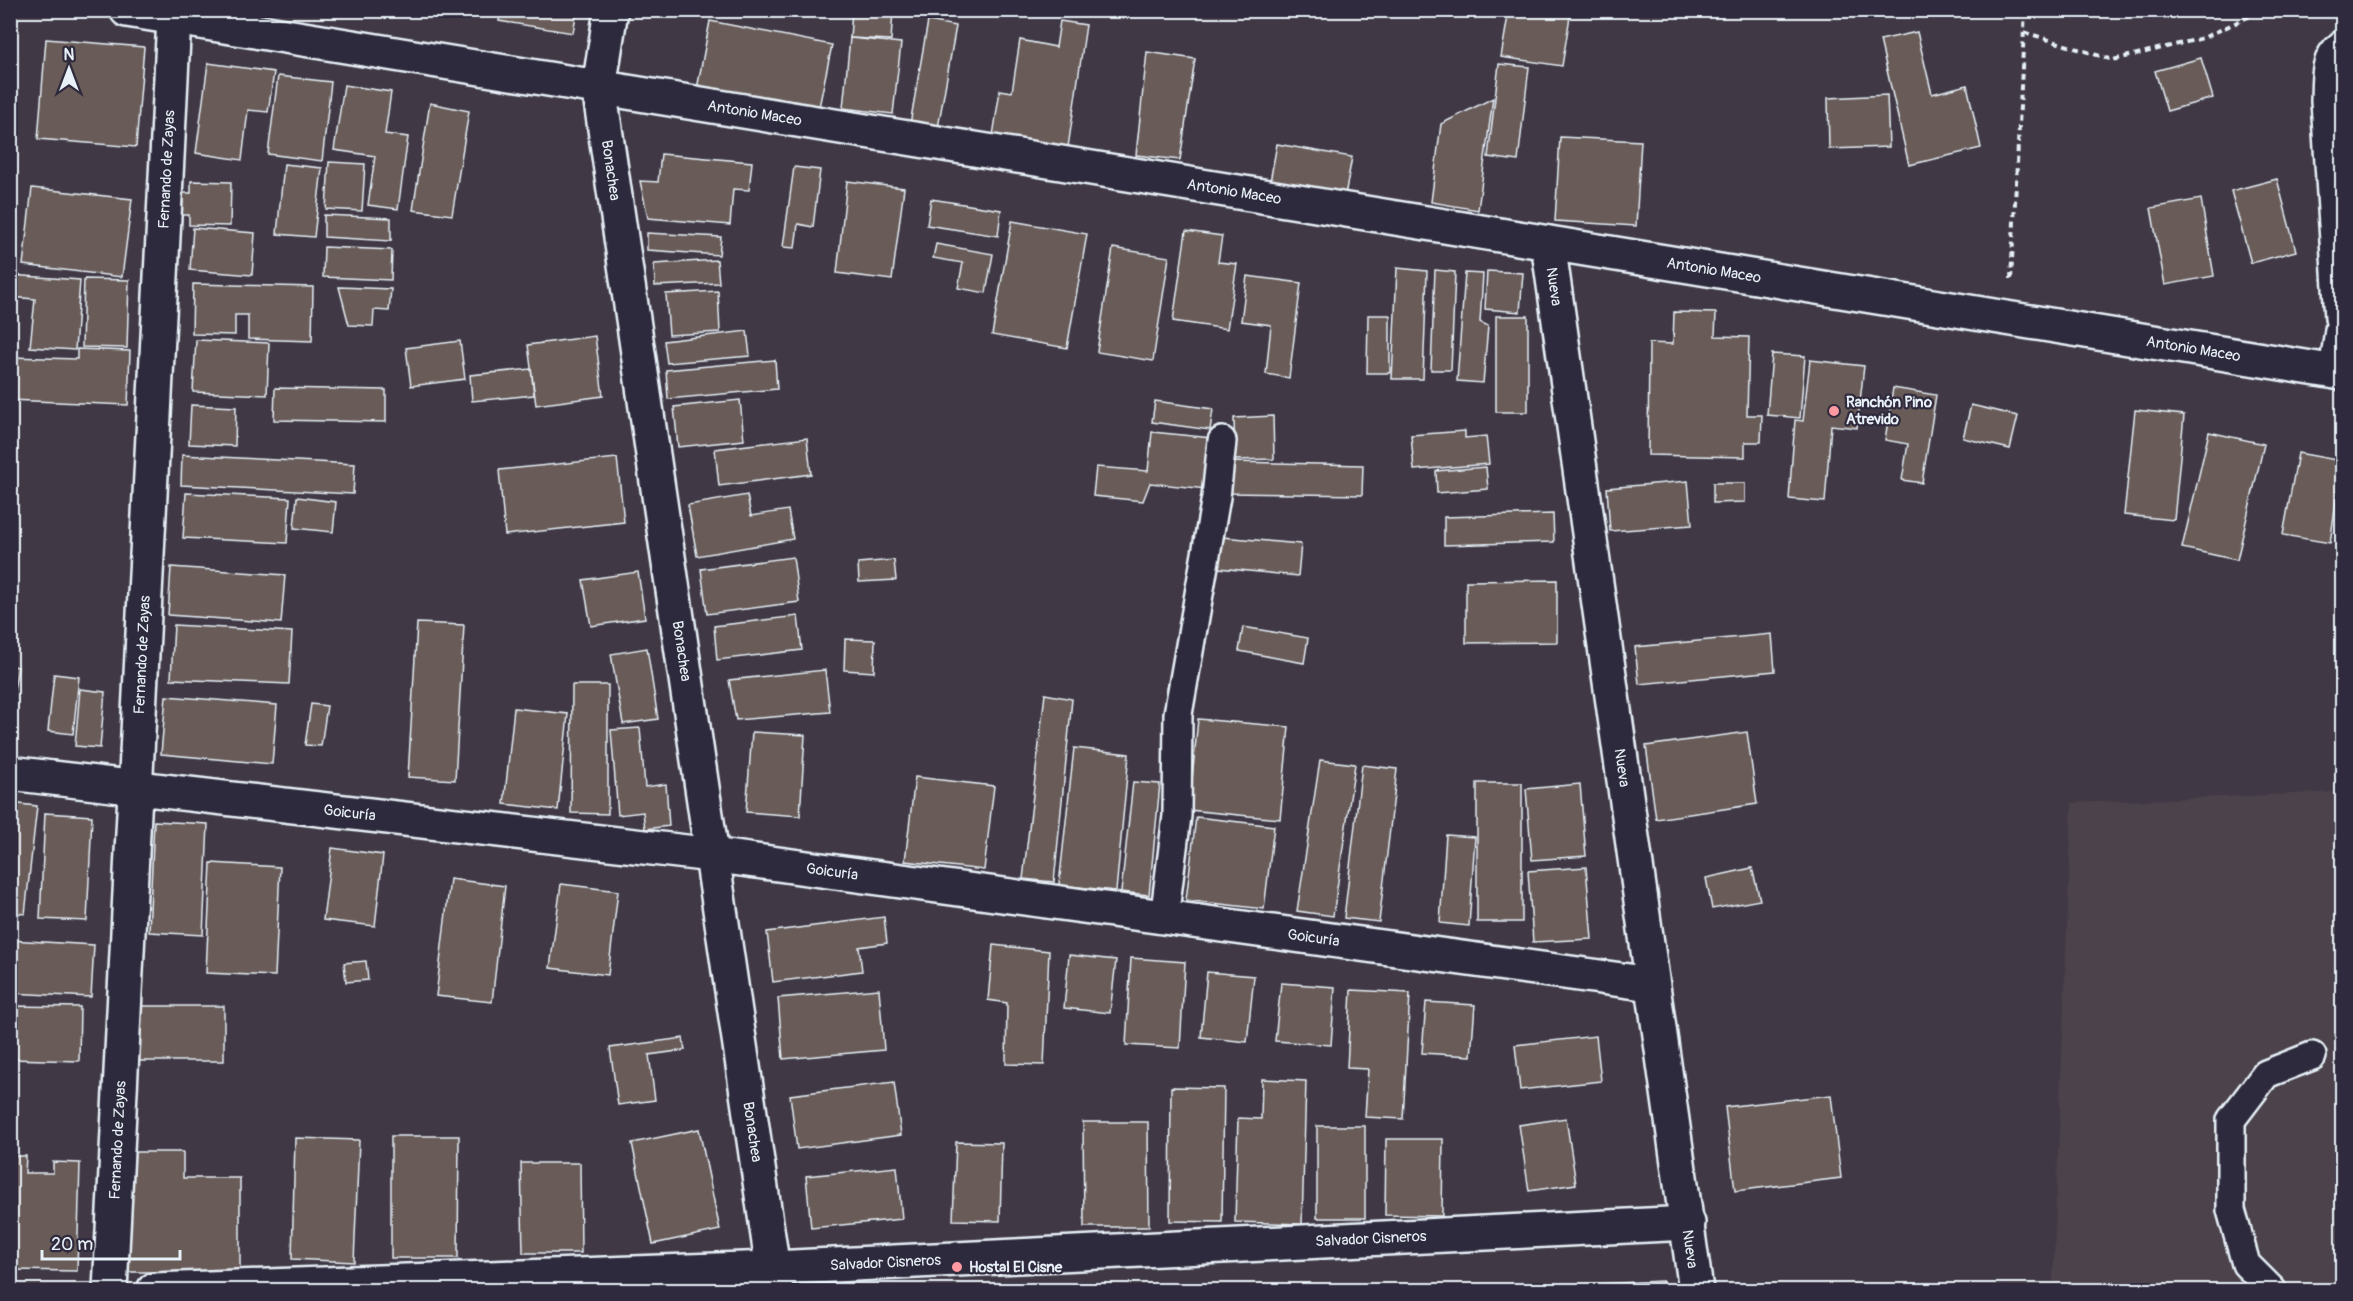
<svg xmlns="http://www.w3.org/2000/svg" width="2353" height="1301" font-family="Pangolin,sans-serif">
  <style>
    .built { fill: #4c434b }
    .building { fill: #695b58; stroke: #e8f1f8; stroke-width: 1.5 }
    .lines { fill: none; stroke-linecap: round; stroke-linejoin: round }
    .service-casing { stroke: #e8f1f8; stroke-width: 32 }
    .minor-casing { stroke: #e8f1f8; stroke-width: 38 }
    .path { stroke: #e8f1f8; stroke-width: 4; stroke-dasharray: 6 4.5; stroke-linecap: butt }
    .service { stroke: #2f2a3d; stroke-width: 27 }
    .minor { stroke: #2f2a3d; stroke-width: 33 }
    .poi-dot { fill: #ff9aa2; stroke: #2f2a3d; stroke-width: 2 }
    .labels { text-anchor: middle; stroke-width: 4.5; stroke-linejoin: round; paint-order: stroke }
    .street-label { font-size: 15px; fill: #e8f1f8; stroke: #2f2a3d }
    .poi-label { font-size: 15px; font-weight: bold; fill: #e8f1f8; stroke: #2f2a3d; text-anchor: start }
  </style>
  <rect width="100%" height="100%" fill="#403945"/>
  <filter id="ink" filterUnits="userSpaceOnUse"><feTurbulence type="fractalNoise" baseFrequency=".0167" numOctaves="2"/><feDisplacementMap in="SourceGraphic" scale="12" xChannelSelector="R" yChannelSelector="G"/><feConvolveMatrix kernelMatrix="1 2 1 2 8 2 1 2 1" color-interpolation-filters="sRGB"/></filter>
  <g filter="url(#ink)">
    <!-- built -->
    <path class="built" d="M2342 792V1290H1971L2053 1283 2072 803Z"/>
    <!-- building -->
    <g class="building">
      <path d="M500 10H577L573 33 499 21Z"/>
      <path d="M852 10H893L891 40 850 38Z"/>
      <path d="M903 10H926V15L903 17Z"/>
      <path d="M1509 10H1571L1562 66 1501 57Z"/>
      <path d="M710 21 832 45 818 112 697 89Z"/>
      <path d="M928 21 956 26 938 128 910 124Z"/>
      <path d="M1060 21 1086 25 1068 147 993 136 1000 90 1012 92 1020 40 1056 47Z"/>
      <path d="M1917 32 1932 94 1967 85 1981 148 1909 165 1880 40Z"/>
      <path d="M850 38 901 43 893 114 843 108Z"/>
      <path d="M46 39 144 47 136 147 38 139Z"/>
      <path d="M1147 52 1195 59 1180 160 1136 155Z"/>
      <path d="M2201 58 2213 98 2167 111 2155 71Z"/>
      <path d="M208 63 274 72 268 112 248 110 242 160 196 153Z"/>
      <path d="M1499 64 1529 67 1518 161 1488 157Z"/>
      <path d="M278 76 331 82 322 161 268 154Z"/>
      <path d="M344 85 391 92 385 134 408 137 398 209 368 205 375 156 334 150Z"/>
      <path d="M1887 95 1889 147 1829 149 1828 98Z"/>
      <path d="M1493 98 1478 210 1431 202 1441 124Z"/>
      <path d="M430 103 469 111 452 215 413 210Z"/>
      <path d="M1560 137 1641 141 1636 226 1555 221Z"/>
      <path d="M1277 144 1352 157 1344 201 1269 187Z"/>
      <path d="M661 154 752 162 749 190 733 189 730 225 648 218 640 181 658 182Z"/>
      <path d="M329 162 365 164 362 211 326 209Z"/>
      <path d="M284 164 322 168 314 237 277 234Z"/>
      <path d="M794 167 820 170 813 227 798 224 795 248 783 247Z"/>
      <path d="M2277 179 2296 251 2251 263 2231 191Z"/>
      <path d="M191 181 231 182 230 226 189 225V215H182L183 193H191Z"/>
      <path d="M847 181 904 188 892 280 837 273Z"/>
      <path d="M32 188 132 199 122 277 23 265Z"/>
      <path d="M931 199 1001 210 998 236 927 225Z"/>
      <path d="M2201 199 2214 276 2165 285 2151 208Z"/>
      <path d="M324 215 391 218V241L324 237Z"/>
      <path d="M1012 221 1087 234 1067 348 992 335Z"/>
      <path d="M193 228 255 233 252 275 190 270Z"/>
      <path d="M1186 231 1222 236 1218 262 1237 264 1227 329 1173 321Z"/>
      <path d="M647 233 721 237 719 255 647 250Z"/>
      <path d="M936 244 993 254 986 293 958 288 963 263 933 258Z"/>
      <path d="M324 247 392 250 391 280 323 277Z"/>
      <path d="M1113 248 1169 257 1153 361 1097 352Z"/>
      <path d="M717 260 719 283 655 286 654 264Z"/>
      <path d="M1397 268 1427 271 1423 379H1392Z"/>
      <path d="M1435 270 1455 272 1451 370H1431Z"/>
      <path d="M1487 271 1523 273 1520 312 1485 309Z"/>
      <path d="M1465 273 1483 274 1480 322 1488 326 1483 383 1457 381Z"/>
      <path d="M10 275 80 280 75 350 30 347 35 299 10 297Z"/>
      <path d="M1247 276 1301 283 1289 378 1266 374 1271 325 1241 321Z"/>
      <path d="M84 279 129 280 127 348 82 347Z"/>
      <path d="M193 284 313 287 312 341 248 339V315H235V335L192 334Z"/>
      <path d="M339 287 391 289 389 311 374 310 373 326 349 325Z"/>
      <path d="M718 291 720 332 669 335 666 294Z"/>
      <path d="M1674 312 1716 313 1715 336 1749 337 1747 415H1762L1761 442H1745V457L1648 455 1649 343 1673 344Z"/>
      <path d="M1368 315H1390V373H1367Z"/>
      <rect x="1496" y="316" width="32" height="96"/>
      <path d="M747 331 750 356 667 363 664 341Z"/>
      <path d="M595 336 603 396 536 405 528 345Z"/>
      <path d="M196 340 269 343 267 395 193 392Z"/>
      <path d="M460 341 465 379 411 386 406 348Z"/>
      <path d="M77 349 130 351 128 405 10 400V357L77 359Z"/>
      <path d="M1772 354 1805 356 1800 418 1767 415Z"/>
      <path d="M775 360 777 389 668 399 666 370Z"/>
      <path d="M1810 360 1864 366 1857 428 1831 425 1825 502 1789 499 1795 420 1803 421Z"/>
      <path d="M531 369 534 395 472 401 470 375Z"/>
      <path d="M275 388 386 390V422L274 420Z"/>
      <path d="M1893 388 1936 395 1922 483 1902 480 1908 444 1885 440Z"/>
      <path d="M740 400 744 440 678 447 674 407Z"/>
      <path d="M1155 401 1213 409 1210 430 1152 422Z"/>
      <path d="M191 405 236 407 235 446 189 444Z"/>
      <path d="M1971 405 2018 416 2010 449 1963 438Z"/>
      <path d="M2135 410 2184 415 2174 520 2124 515Z"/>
      <path d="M1273 416 1274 459 1235 460 1234 418Z"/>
      <path d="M1465 431V438L1486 436 1489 464 1414 470 1411 435Z"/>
      <path d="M1152 432 1212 438 1207 489 1150 483 1143 501 1093 496 1096 467 1148 471Z"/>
      <path d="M2209 432 2264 444 2237 560 2182 548Z"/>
      <path d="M807 438 811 474 719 486 715 449Z"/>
      <path d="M2298 453 2342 461 2330 543 2283 535Z"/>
      <path d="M182 455 355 464 353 494 181 485Z"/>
      <path d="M617 458 624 522 505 535 499 470Z"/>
      <path d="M1229 462 1363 465 1362 495 1228 493Z"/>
      <path d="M1486 467 1488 489 1437 493 1436 471Z"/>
      <path d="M1688 481 1692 525 1610 531 1607 488Z"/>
      <path d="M1713 483H1745V502L1713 503Z"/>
      <path d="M186 493 290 498 287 543 183 538Z"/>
      <path d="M747 495 751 516 788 510 793 539 697 556 688 505Z"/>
      <path d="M297 497 336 502 333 532 294 528Z"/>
      <path d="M1553 514 1554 542 1444 545V517Z"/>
      <path d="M1222 537 1301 544 1298 576 1219 568Z"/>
      <path d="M793 557 799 602 707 614 701 569Z"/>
      <path d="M894 560 896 580 859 582 858 563Z"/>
      <path d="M171 567 285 575 281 623 168 615Z"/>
      <path d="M638 572 645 618 591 626 583 580Z"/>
      <path d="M1557 580V642L1466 643V581Z"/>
      <path d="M798 616 802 650 717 660 714 626Z"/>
      <path d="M417 623 464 625 455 780 408 777Z"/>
      <path d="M174 625 292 632 289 684 171 679Z"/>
      <path d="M1243 627 1308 638 1304 663 1239 651Z"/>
      <path d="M1772 634 1775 671 1639 684 1635 647Z"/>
      <path d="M845 639 875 640 874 672 844 670Z"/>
      <path d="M647 648 658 719 623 724 611 654Z"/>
      <path d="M10 665 18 667 10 713Z"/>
      <path d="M825 670 830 712 736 720 729 680Z"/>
      <path d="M54 674 79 677 73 734 48 731Z"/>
      <path d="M572 685H608V814L571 813Z"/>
      <path d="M80 689 105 692 100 748 75 746Z"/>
      <path d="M1045 694 1072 699 1054 882 1023 879Z"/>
      <path d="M166 696 277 705 272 764 161 754Z"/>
      <path d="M311 704 327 706 321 746 305 745Z"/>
      <path d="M514 708 568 714 558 810 504 804Z"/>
      <path d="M1198 719 1289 727 1280 819 1189 810Z"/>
      <path d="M640 728 645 787 666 784 669 826 645 829 643 812 618 815 611 730Z"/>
      <path d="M752 732 805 735 800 816 746 812Z"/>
      <path d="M1747 732 1757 804 1656 819 1646 746Z"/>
      <path d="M1074 748 1129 754 1116 891 1059 885Z"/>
      <path d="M1320 760 1355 764 1333 916 1297 911Z"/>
      <path d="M1362 765 1397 769 1379 922 1344 918Z"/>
      <path d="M915 777 994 786 984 870 905 861Z"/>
      <path d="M1133 782 1160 784 1149 895 1121 892Z"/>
      <rect x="1477" y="783" width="45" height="139"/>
      <path d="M1580 784 1586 856 1532 860 1526 789Z"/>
      <path d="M10 803 37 806 25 914 10 912Z"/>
      <path d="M45 813 92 816 87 921 40 919Z"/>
      <path d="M1196 817 1274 826 1264 909 1186 900Z"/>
      <path d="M154 821 208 824 203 935 149 932Z"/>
      <path d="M1446 835 1475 837 1469 926 1440 923Z"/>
      <path d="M332 848 383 855 375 926 323 920Z"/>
      <path d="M211 863 280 867 275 976 206 973Z"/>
      <path d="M1586 867 1592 939 1533 942 1528 871Z"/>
      <path d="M1752 868 1760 900 1712 909 1706 878Z"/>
      <path d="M450 879 505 886 492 1002 436 996Z"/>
      <path d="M561 884 618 891 608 975 550 968Z"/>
      <path d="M884 917 887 943 859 947 862 971 773 982 767 932Z"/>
      <path d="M10 940 94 945 91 997 10 993Z"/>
      <path d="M993 945 1049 951 1044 1065 1006 1064 1007 1003 988 1000Z"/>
      <path d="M1069 955 1116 960 1110 1013 1064 1008Z"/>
      <path d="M1131 958 1185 962 1180 1048 1126 1045Z"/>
      <path d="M366 961 368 980 346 982 344 963Z"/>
      <path d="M1207 972 1254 976 1247 1042 1201 1037Z"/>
      <path d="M1281 983 1335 987 1331 1045 1275 1041Z"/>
      <path d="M879 989 884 1050 783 1059 778 998Z"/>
      <path d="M1351 990 1410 993 1403 1119 1365 1117 1368 1069 1347 1068Z"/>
      <path d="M1426 1002 1475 1005 1471 1056 1422 1053Z"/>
      <path d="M10 1006 80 1007 79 1061 10 1059Z"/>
      <rect x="136" y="1006" width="88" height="55"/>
      <path d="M1596 1036 1601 1081 1520 1090 1515 1045Z"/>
      <path d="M683 1038 685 1050 649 1055 655 1100 618 1105 610 1048Z"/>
      <path d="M1262 1079 1306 1081 1302 1224 1235 1222 1238 1118 1261 1119Z"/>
      <path d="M894 1082 901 1135 797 1149 790 1095Z"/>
      <path d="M1171 1087 1224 1088 1222 1222 1170 1221Z"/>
      <path d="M1831 1095 1841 1178 1735 1191 1725 1107Z"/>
      <path d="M1566 1118 1576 1184 1529 1191 1519 1125Z"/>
      <path d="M1083 1122H1148L1149 1227H1084Z"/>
      <rect x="1317" y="1126" width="48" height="92"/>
      <path d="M699 1129 720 1230 653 1244 632 1143Z"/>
      <path d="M391 1136H459L458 1258H391Z"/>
      <path d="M295 1138 359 1140 354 1262 292 1259Z"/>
      <path d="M1386 1139H1443L1442 1216 1385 1215Z"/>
      <path d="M956 1142 1002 1143 1000 1221 953 1220Z"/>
      <path d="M124 1152H183V1178H240V1272H124Z"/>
      <path d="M10 1156H26L25 1173H53V1162L80 1163 77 1271 10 1270Z"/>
      <path d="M521 1163H580L581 1253H523Z"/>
      <path d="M897 1167 902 1219 811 1228 806 1176Z"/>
      <path d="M1663 1281V1290H1549V1286Z"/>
    </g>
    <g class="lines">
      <defs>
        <g id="service">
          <path d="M1164 919 1177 816 1178 714 1216 497 1222 441"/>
          <path d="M2272 1290 2246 1264 2231 1210V1120L2266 1074 2312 1056"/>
        </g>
        <g id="minor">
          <path id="s1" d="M127 10 2342 373"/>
          <path id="s2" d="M611 10 599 88 776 1290"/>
          <path d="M2342 48C2326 60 2329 82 2328 101L2342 318"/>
          <path id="s3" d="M1548 243 1696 1290"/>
          <path d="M2336 372 2342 330"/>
          <path id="s4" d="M10 773 712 855 1651 984"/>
          <path id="s5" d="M110 1290 174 18"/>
          <path id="s6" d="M154 1290 773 1268 1688 1223"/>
        </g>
      </defs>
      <!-- service casing -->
      <use href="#service" class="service-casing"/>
      <!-- minor casing -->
      <use href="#minor" class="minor-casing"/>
      <!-- path -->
      <g class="path">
        <path d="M2024 32 2113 60 2203 38 2263 10"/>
        <path d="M2011 279 2025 10"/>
      </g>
      <!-- service -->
      <use href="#service" class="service"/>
      <!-- minor -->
      <use href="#minor" class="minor"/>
    </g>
  </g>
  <!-- markers -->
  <g class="poi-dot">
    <circle cx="1834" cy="411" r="6"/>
    <circle cx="957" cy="1267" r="6"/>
  </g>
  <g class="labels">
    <!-- street labels -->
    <g class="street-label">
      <text dy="5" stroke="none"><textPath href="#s1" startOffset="636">Antonio Maceo</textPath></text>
      <text dy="5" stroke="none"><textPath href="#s5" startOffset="1122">Fernando de Zayas</textPath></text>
      <text dy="5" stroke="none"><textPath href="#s2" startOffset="162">Bonachea</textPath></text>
      <text dy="5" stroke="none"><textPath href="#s1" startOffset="1122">Antonio Maceo</textPath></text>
      <text dy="5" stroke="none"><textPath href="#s1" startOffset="1608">Antonio Maceo</textPath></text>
      <text dy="5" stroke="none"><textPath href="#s3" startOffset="44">Nueva</textPath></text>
      <text dy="5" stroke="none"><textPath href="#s1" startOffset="2094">Antonio Maceo</textPath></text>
      <text dy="5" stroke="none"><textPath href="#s2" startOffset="648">Bonachea</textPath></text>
      <text dy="5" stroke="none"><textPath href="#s5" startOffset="636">Fernando de Zayas</textPath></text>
      <text dy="5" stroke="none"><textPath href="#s3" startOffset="530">Nueva</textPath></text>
      <text dy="5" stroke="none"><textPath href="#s4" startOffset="342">Goicuría</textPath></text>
      <text dy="5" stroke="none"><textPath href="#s4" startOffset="828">Goicuría</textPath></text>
      <text dy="5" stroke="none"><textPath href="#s4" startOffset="1314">Goicuría</textPath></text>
      <text dy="5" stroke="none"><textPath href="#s2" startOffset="1134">Bonachea</textPath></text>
      <text dy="5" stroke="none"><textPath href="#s5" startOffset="150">Fernando de Zayas</textPath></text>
      <text dy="5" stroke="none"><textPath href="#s6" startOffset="1218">Salvador Cisneros</textPath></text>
      <text dy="5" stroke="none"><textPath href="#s3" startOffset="1016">Nueva</textPath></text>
      <text dy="5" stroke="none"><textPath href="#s6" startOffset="732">Salvador Cisneros</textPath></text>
    </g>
    <!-- poi labels -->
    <g class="poi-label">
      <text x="1846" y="407">Ranchón Pino<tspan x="1846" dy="17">Atrevido</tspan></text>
      <text x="969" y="1272">Hostal El Cisne</text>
    </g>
  </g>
  <!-- margin -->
  <rect width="2353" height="1301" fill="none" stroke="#2f2a3d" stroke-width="36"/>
  <rect x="18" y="18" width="2317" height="1265" fill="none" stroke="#e8f1f8" stroke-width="2" filter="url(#ink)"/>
  <!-- north arrow -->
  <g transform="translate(69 69)" stroke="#2f2a3d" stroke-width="4.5" paint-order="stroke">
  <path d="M0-4.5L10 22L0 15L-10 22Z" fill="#e8f1f8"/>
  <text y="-9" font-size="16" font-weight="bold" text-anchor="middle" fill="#e8f1f8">N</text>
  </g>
  <!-- scale -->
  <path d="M42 1250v9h138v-9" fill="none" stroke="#e8f1f8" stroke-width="3"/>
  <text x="51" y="1250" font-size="18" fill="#e8f1f8" stroke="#2f2a3d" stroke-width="4.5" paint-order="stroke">20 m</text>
</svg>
